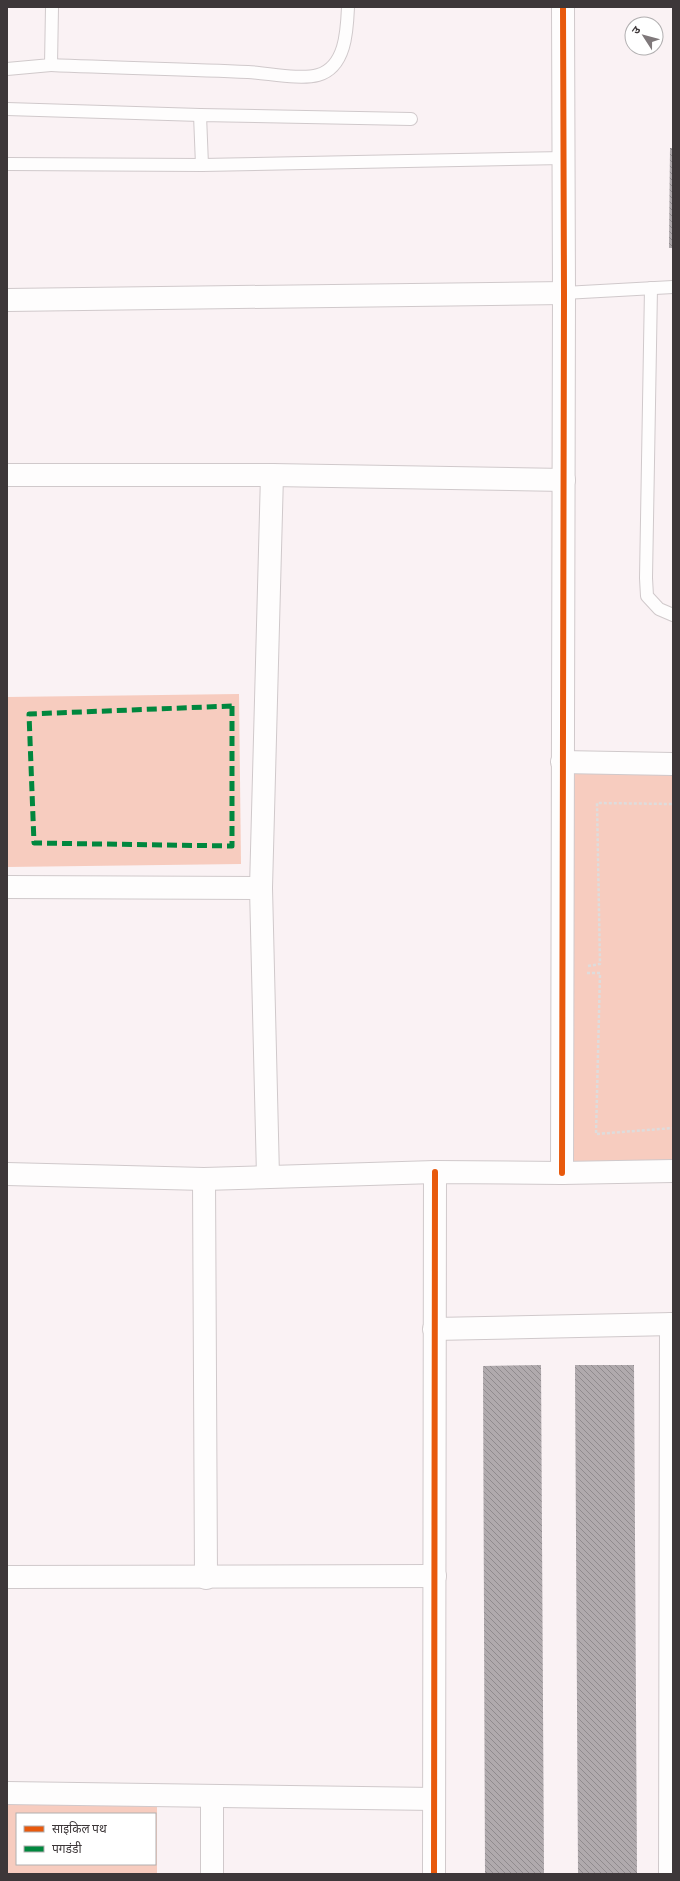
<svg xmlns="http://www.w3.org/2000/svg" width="680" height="1881" font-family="'PT Sans Narrow','Noto Sans Devanagari',sans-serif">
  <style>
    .park { fill: #f7ccbf; fill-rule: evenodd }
    .building { fill: url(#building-back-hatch) }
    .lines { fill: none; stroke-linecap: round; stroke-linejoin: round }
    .service-casing { stroke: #d0c9cb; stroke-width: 14 }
    .minor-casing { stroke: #d0c9cb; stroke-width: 24 }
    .path { stroke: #dedcdc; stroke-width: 2.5; stroke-dasharray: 3 2; stroke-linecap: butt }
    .service { stroke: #fefdfd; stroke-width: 12 }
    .minor { stroke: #fefdfd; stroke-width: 22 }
    .quiet { stroke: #00873e; stroke-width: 5; stroke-dasharray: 10 5; stroke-linecap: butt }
    .cycleway-casing { stroke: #fff; stroke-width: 8 }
    .cycleway { stroke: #e8590c; stroke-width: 6 }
  </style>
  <defs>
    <pattern id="building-back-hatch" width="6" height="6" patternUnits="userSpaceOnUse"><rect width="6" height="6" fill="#b0aaad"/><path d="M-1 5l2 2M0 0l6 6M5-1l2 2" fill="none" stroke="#908b8e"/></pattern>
  </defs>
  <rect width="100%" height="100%" fill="#faf2f4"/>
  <!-- park -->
  <g class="park">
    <path d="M239 694 241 864 7 867V697Z"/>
    <path d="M562 762 673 764V1171L562 1173Z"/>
    <path d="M157 1800V1874H7V1801ZM17 1814H155V1864H17Z"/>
  </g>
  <!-- building -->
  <g class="building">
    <path d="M670 148H673V248H669Z"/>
    <path d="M541 1365 544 1874H485L483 1366Z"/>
    <path d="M575 1365H634L637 1874H578Z"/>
  </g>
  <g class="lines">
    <defs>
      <g id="service">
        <path d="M51 65C117 68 183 69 248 72 268 73 300 80 318 75 346 67 347 30 348 7"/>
        <path d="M7 69 51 65 52 7"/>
        <path d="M7 109 200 115"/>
        <path d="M7 164 202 165 564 158"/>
        <path d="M202 165 200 115 411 119"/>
        <path d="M651 288 646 578 647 596 659 609 673 615"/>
        <path d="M564 293 673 287"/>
      </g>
      <g id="minor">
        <path d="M7 300 564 293"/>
        <path d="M7 475H272L564 480"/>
        <path d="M562 762 673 764"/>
        <path d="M7 887 261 888"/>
        <path d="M562 1173 564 293 563 7"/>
        <path d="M7 1174 204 1179 435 1172 562 1173 673 1171"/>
        <path d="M268 1176 261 888 272 475"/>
        <path d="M204 1179 206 1578"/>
        <path d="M434 1329 673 1324"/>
        <path d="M7 1577 435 1576"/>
        <path d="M7 1793 434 1799"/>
        <path d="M212 1797V1874"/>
        <path d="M434 1874 435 1172"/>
        <path d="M670 1874 671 1324"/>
      </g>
    </defs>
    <!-- service casing -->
    <use href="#service" class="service-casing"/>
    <!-- minor casing -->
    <use href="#minor" class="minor-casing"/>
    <!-- path -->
    <g class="path">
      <path d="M588 966 600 964 597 803 673 804"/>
      <path d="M587 973H600L596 1134 673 1128"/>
    </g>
    <!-- service -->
    <use href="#service" class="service"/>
    <!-- minor -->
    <use href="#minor" class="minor"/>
    <!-- quiet -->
    <path class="quiet" d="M232 706V846L34 843 29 714Z"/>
    <defs>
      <g id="cycleway">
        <path d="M562 1173 564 293 563 7"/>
        <path d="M434 1874 435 1172"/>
      </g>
    </defs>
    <!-- cycleway casing -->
    <use href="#cycleway" class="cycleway-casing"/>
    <!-- cycleway -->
    <use href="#cycleway" class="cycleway"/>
  </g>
  <!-- border -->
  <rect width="680" height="1881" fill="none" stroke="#3d3739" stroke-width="16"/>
  <!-- legend -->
  <rect x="16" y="1813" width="140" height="52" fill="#ffffff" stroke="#b1afb0"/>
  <rect x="24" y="1826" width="20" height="6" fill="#e8590c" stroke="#b1afb0"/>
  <text x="52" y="1833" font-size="12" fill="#3d3739">साइकिल पथ</text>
  <rect x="24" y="1846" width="20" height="6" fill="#00873e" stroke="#b1afb0"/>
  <text x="52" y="1853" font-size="12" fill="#3d3739">पगडंडी</text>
  <!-- north arrow -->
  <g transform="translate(644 36) rotate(306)"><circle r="19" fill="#ffffff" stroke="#b1afb0"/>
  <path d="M0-3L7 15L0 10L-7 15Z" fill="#7f787a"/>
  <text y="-6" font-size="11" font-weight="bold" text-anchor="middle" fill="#3d3739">उ</text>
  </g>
</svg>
